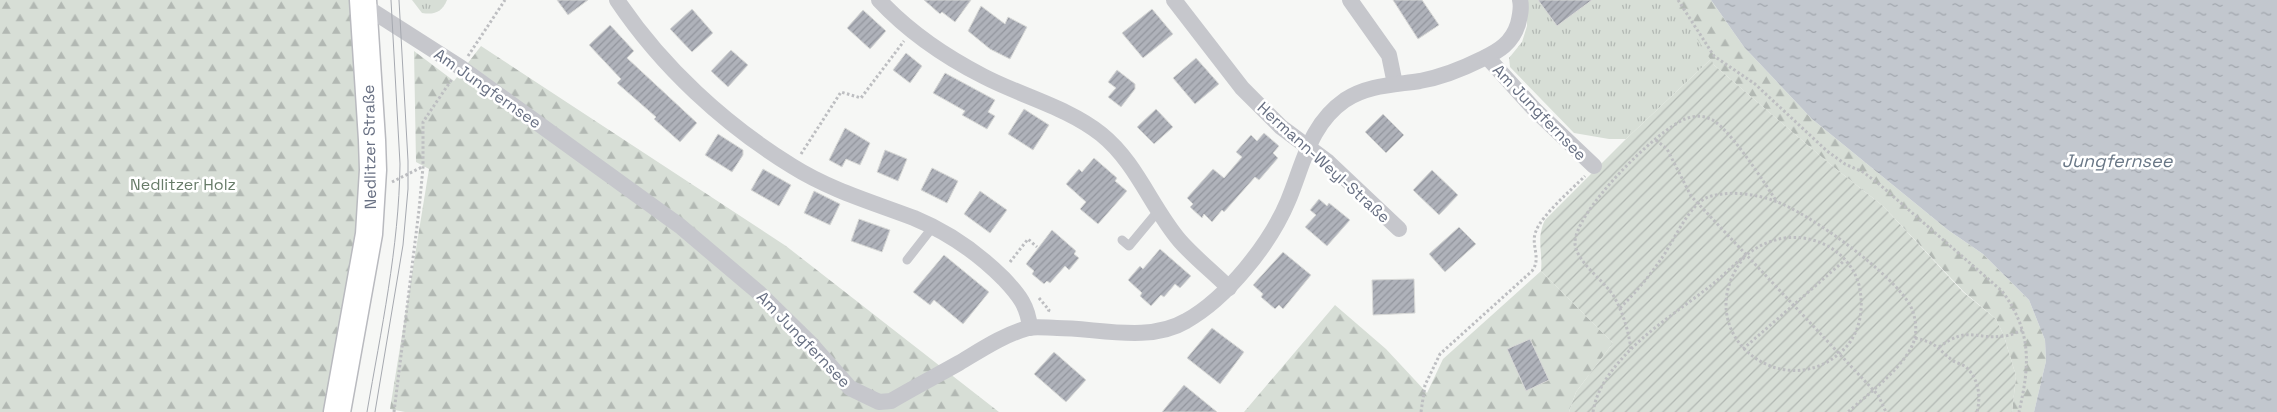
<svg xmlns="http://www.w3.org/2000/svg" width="2277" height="412" font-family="'Space Grotesk',sans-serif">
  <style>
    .grass { fill: url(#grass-tufts) }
    .forest { fill: url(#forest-firs) }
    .garden { fill: url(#garden-furrows) }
    .water { fill: url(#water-ripples) }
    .building { fill: url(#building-hatch); stroke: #d8d9d7 }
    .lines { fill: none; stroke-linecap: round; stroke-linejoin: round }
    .primary-casing { stroke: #b9babf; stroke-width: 29 }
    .path { stroke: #bdbec1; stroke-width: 3; stroke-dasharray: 2.5 2.5; stroke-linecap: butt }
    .service { stroke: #c6c7cc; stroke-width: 9 }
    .minor { stroke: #c6c7cc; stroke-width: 16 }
    .primary { stroke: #fff; stroke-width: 26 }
    .tram { stroke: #a6a9b0; stroke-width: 1 }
    .labels { text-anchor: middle; stroke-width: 5; stroke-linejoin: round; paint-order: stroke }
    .street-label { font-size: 16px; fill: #687083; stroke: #fff }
    .park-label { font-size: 16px; fill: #677b68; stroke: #fff }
    .water-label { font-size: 18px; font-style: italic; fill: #697786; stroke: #fff }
  </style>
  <defs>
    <pattern id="grass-tufts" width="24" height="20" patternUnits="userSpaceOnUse" patternTransform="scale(1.25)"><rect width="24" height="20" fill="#d7ded6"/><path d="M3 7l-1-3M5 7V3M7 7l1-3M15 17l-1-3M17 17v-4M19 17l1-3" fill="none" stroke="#b2b8b3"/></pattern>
    <pattern id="forest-firs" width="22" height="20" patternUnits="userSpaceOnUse" patternTransform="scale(1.25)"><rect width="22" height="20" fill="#d7ded6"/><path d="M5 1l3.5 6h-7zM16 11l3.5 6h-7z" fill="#b2b8b3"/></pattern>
    <pattern id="garden-furrows" width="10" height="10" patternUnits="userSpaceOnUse" patternTransform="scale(1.25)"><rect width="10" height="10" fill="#d7ded6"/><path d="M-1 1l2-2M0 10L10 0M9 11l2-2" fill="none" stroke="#b2b8b3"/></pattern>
    <pattern id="water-ripples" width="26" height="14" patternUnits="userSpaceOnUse" patternTransform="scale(1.25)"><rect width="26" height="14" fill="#c2c7ce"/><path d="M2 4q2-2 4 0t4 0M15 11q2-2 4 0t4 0" fill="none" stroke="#a1a6ad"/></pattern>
    <pattern id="building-hatch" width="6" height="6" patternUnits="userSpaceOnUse" patternTransform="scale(1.25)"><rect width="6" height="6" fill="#afb2ba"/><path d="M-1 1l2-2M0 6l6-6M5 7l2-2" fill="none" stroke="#92959d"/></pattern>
  </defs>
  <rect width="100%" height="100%" fill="#f6f7f5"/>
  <!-- grass -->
  <g class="grass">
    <path d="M412 0H447C442 12 435 15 422 13Z"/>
    <path d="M1527 0H1674L1711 59 1626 139H1609L1574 133 1510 67 1509 58 1522 42 1527 26Z"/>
  </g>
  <!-- forest -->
  <g class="forest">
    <path d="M0 0H356L367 169 329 412H0Z"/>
    <path d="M1672 0H1711L1744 47 1812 119 1948 230 1983 254 2029 300 2045 340 2046 361 2034 412H2012L2016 376 2004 336 1996 319 1964 292 1883 206 1831 165 1714 65Z"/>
    <path d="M481 46 786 246 999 412H405L390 409 429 169 416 162 414 51 454 81Z"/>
    <path d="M1541 271 1613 343 1576 392 1569 412H1244L1335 305 1386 349 1427 393 1443 359Z"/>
  </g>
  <!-- garden -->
  <path class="garden" d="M1711 59 1714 65 1831 165 1883 206 1963 292 1996 319 2004 336 2016 376 2012 412H1569L1576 392 1613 343 1541 271C1543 253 1536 238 1545 220L1626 139Z"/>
  <!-- water -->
  <path class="water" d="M1711 0H2277V412H2034L2046 361 2045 340 2029 300 1983 254 1948 230 1812 119 1744 47Z"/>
  <!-- building -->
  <g class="building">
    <path d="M557 0H588L568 15Z"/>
    <path d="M924 0H971L955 22 942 12 940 14Z"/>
    <path d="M1393 0H1422L1439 25 1418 39Z"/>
    <path d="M1538 0H1592L1557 26Z"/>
    <path d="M981 6 1005 24 1008 17 1027 27 1010 59 990 49 968 31Z"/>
    <path d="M692 9 713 33 692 52 670 29Z"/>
    <path d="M1152 9 1173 34 1143 58 1122 33Z"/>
    <path d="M863 10 886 31 870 49 847 28Z"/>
    <path d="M610 25 634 51 627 58 697 123 680 142 654 119 656 117 617 83 621 79 589 45Z"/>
    <path d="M731 50 748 65 728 87 711 71Z"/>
    <path d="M906 53 922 66 910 83 893 70Z"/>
    <path d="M1196 58 1219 84 1195 104 1173 78Z"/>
    <path d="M1117 70 1135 84V89L1121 107 1108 97 1116 88 1108 82Z"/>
    <path d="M945 73 995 100 988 112 995 116 987 129 962 115 965 111 933 93Z"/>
    <path d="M1024 109 1049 125 1033 150 1008 134Z"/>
    <path d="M1156 109 1173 127 1154 144 1137 127Z"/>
    <path d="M1383 114 1404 135 1386 153 1365 132Z"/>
    <path d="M845 128 870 143 860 165 846 159 842 167 829 160Z"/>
    <path d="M1264 133 1279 146 1273 153 1278 158 1259 180 1255 177 1224 212 1222 210 1212 222 1204 214 1202 218 1190 207 1193 204 1187 198 1213 169 1224 178 1242 157 1236 152 1251 135 1257 141Z"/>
    <path d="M718 134 743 150V155L732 172 705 155Z"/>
    <path d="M885 150 907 159 898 181 877 172Z"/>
    <path d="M1094 158 1117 178 1115 181 1127 191 1098 224 1080 209 1086 202 1066 184 1079 169 1082 172Z"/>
    <path d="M932 168 958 181 947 203 921 190Z"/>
    <path d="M763 169 791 185 779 206 751 190Z"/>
    <path d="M1432 170 1458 195 1439 215 1413 190Z"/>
    <path d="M814 191 840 204 830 225 804 213Z"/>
    <path d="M980 191 1007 210 990 233 964 214Z"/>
    <path d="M1319 199 1327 206 1329 203 1350 220 1327 246 1305 227 1316 215 1310 210Z"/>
    <path d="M859 219 890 230 882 252 851 241Z"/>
    <path d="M1459 227 1476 244 1445 272 1429 254Z"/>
    <path d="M1052 230 1076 251 1074 254 1079 258 1069 270 1065 266 1050 283 1047 281 1044 284 1032 274 1034 271 1026 264Z"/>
    <path d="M1160 249 1191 276 1180 288 1175 284 1164 297 1161 295 1151 306 1140 296 1142 293 1128 280 1140 266 1143 269Z"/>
    <path d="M1283 252 1311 275 1283 309 1279 305 1275 309 1261 297 1263 294 1253 285Z"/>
    <path d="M944 255 989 292 963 324 934 300 930 305 913 292Z"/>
    <path d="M1414 279 1415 313 1373 315 1372 280Z"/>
    <path d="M1212 328 1244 352 1220 384 1187 358Z"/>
    <path d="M1530 339 1549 380 1526 391 1507 349Z"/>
    <path d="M1054 352 1086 380 1066 402 1034 374Z"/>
    <path d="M1184 385 1217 412H1162Z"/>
  </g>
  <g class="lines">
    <defs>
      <path id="primary" d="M337 412 369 234 373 170 372 140 363 0"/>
    </defs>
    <!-- primary casing -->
    <use href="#primary" class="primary-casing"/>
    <!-- path -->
    <g class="path">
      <path d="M1678 0 1714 56 1755 84 1827 151 1845 164 1863 172 1879 184 2002 291C2032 332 2030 364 2019 412"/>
      <path d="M468 56 505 0"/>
      <path d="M1656 140 1667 149 1691 196 1878 395 1886 412"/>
      <path d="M801 154 841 92 861 98 904 41"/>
      <path d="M392 182 422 167"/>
      <path d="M1010 262 1028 239 1037 247"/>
      <path d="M1039 298 1049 310 1048 312"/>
      <path d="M1620 308C1635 293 1649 277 1661 259 1673 243 1689 204 1708 197 1729 190 1756 194 1775 201 1809 213 1895 275 1911 307 1915 316 1917 327 1915 337 1910 363 1868 394 1848 412"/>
      <path d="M1915 338C1938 343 1936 348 1952 360 1956 363 1962 364 1966 367 1979 379 1981 397 1977 412"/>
      <path d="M1939 347C1970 325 1973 340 2004 336 2010 336 2017 332 2023 330"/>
      <path d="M1631 349C1628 329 1623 312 1613 295 1602 279 1577 262 1575 244 1573 213 1657 130 1685 119 1693 116 1700 115 1708 118 1727 123 1765 184 1777 202"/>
      <path d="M1743 349 1845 260"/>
      <path d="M394 412 419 210 423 167V122L452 79"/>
      <path d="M1421 412 1425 385 1440 354 1532 271C1542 258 1530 245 1536 231 1542 215 1572 189 1585 176"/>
      <path d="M1593 412C1596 393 1606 377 1619 362 1645 331 1683 308 1714 283 1732 268 1749 248 1772 241 1807 229 1849 248 1859 285 1864 306 1861 329 1847 346 1787 412 1682 332 1746 255"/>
    </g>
    <!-- service -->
    <g class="service">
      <path d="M1122 240 1129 246 1159 210"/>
      <path d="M907 260 932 228"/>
    </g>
    <!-- minor -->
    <g class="minor">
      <path d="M617 0C662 67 724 124 792 166 830 190 872 202 914 218 948 232 979 254 1004 279 1019 295 1028 306 1030 328"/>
      <path d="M879 0C907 30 946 57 983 76 1021 96 1067 107 1101 134 1137 163 1151 207 1180 241 1195 258 1213 272 1229 288"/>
      <path d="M1174 0 1242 88 1281 127 1328 162 1399 229"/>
      <path d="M1350 0 1389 55 1395 84"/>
      <path d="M363 5 460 67 680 226 758 292 811 344 850 388 879 402 891 401C913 388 936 376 959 363 981 350 1003 335 1028 328 1037 326 1048 328 1057 328 1097 328 1149 343 1186 321 1227 298 1270 244 1288 201 1304 163 1309 125 1345 100 1368 85 1394 85 1420 81 1442 77 1462 69 1482 59 1499 51 1512 43 1518 24 1520 16 1522 8 1520 0"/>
      <path d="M1487 57 1535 110 1594 166"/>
    </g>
    <!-- primary -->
    <use href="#primary" class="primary"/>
    <!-- tram -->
    <g class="tram">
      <path d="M367 412C381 330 399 248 400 164L391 0"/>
      <path d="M375 412 403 245 408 189V161L399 0"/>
    </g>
  </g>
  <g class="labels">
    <!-- street labels -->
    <g class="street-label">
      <text transform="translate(488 88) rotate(35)" y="6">Am Jungfernsee</text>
      <text transform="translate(1540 112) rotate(46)" y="6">Am Jungfernsee</text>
      <text transform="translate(369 147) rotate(-91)" y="6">Nedlitzer Straße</text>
      <text transform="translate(1324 162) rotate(42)" y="6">Hermann-Weyl-Straße</text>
      <text transform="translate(804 339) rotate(46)" y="6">Am Jungfernsee</text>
    </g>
    <!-- park labels -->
    <g class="park-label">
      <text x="183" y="190">Nedlitzer Holz</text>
    </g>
    <!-- water labels -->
    <g class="water-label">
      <text x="2117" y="167">Jungfernsee</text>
    </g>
  </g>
</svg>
